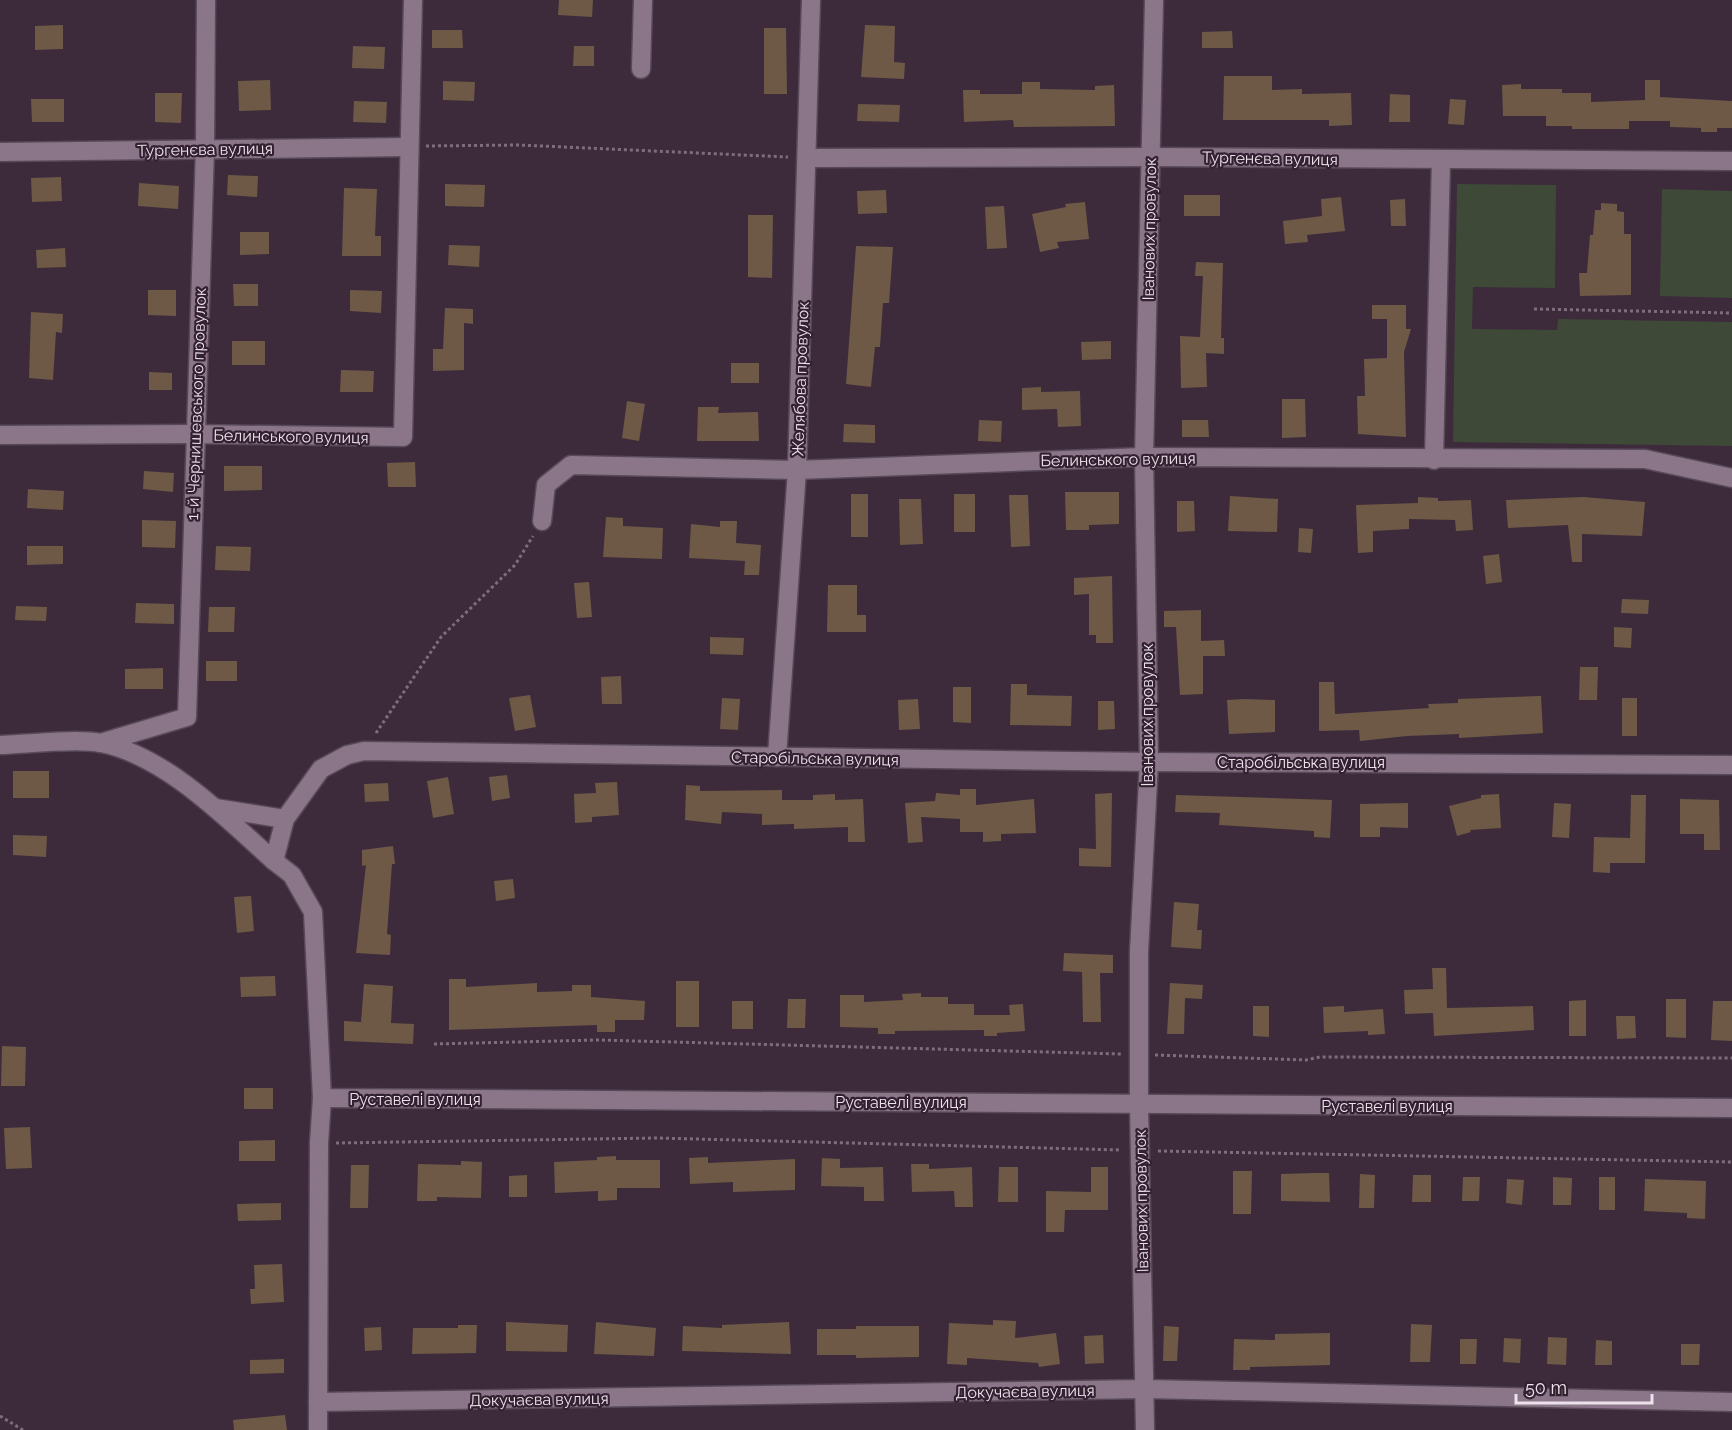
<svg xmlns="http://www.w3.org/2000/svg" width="1732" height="1430" font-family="Raleway,sans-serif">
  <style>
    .green { fill: #3e4938 }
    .building { fill: #6d5945 }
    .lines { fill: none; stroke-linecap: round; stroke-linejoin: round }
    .street-casing { stroke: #584957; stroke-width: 21 }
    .path { stroke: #7e6e7d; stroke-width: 3; stroke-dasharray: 3 3; stroke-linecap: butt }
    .street { stroke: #8b7689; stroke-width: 18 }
    .labels { text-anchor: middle; stroke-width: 4.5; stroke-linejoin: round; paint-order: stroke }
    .street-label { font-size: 16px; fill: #ede2ec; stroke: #332132 }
  </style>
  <rect width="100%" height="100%" fill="#3d2b3c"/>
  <!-- green -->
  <g class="green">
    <path d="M1457 184 1556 185 1555 288 1473 287 1472 329 1557 330 1558 319 1732 322V446L1453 442Z"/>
    <path d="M1662 189 1732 191V298L1660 296Z"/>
  </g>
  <!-- building -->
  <g class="building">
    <path d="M559 0H593L592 17 558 15Z"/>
    <path d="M63 25V49L35 50V26Z"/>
    <path d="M865 25 895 26 894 62 905 63 904 79 861 77Z"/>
    <path d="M764 28H786L787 94H764Z"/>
    <path d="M432 30H462L463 48H432Z"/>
    <path d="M1232 31 1233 48H1202V32Z"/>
    <path d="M353 46 385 47 384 69 352 68Z"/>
    <path d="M574 46H594V66H573Z"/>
    <path d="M1224 76H1272V90L1302 89V94L1351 93 1352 125 1329 126V120H1223Z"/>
    <path d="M270 80 271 110 239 111 238 81Z"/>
    <path d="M1645 80H1660V97L1732 101V128H1717V132H1701V128L1670 127V121H1629V129H1572V126H1546V116H1503L1502 85 1521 84V89H1562V93H1591V102L1645 100Z"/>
    <path d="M443 81 475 82 474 101 443 100Z"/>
    <path d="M1022 82H1040V89L1095 90V86L1114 85 1115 126 1014 127 1013 120 964 122 963 90H980V94H1022Z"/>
    <path d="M155 93H182L181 123 155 122Z"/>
    <path d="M1390 94 1410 95V122H1389Z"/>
    <path d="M31 99H64V122H32Z"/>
    <path d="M1450 99 1466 100 1464 125 1448 124Z"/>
    <path d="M354 101 387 102 386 123 353 122Z"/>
    <path d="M858 104 900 105 899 122 857 121Z"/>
    <path d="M228 175 258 176 257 197 227 195Z"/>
    <path d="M61 177 62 201 32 202 31 178Z"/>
    <path d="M139 183 179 186 178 209 138 206Z"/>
    <path d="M445 184 485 185 484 207 445 206Z"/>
    <path d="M344 188 377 189 375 236H381V256H342Z"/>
    <path d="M886 190 887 213 858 214 857 191Z"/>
    <rect x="1184" y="195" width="36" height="21"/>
    <path d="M1341 197 1345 231 1307 235 1308 242 1285 244 1283 221 1322 216 1321 199Z"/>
    <path d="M1405 199 1406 226H1391L1390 200Z"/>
    <path d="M1085 202 1089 239 1057 242 1059 248 1040 252 1032 214 1066 207 1065 204Z"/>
    <path d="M1601 203 1617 204V211L1624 212V234H1631V295L1580 296 1579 273H1587L1590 235H1593L1595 210H1601Z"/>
    <path d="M1004 206 1007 248 987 249 985 207Z"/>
    <path d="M748 215H773L772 278 748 277Z"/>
    <path d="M240 232H269V254L240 255Z"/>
    <path d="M449 245 480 246 479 267 448 265Z"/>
    <path d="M856 246 893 247 889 303H883L880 347H875L871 387 846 384Z"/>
    <path d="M65 248 66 267 37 268 36 250Z"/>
    <path d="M1196 262 1223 263 1221 338H1224V354L1206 353 1207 387 1181 388 1180 336 1200 337 1203 276H1195Z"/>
    <path d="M233 284H258V306H234Z"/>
    <path d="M148 290H176V316L148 315Z"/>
    <path d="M350 290 382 291 381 313 350 311Z"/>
    <path d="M1372 305H1406V329H1411L1404 352 1406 437 1358 434 1357 396H1365L1364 359 1387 358V319H1372Z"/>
    <path d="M445 308 473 309V324L464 323V370L433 371V349H443Z"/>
    <path d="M31 312 63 314 62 333 56 332 53 380 29 378Z"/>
    <rect x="232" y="341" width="33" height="24"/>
    <path d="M1111 341V359L1082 360 1081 342Z"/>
    <rect x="731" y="363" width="28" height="20"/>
    <path d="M341 370 374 371 373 392H340Z"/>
    <path d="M149 372 172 373V390H149Z"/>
    <path d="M1041 387V392L1080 391 1081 426 1058 427 1057 409 1022 410V388Z"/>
    <path d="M1282 399H1305L1306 437 1282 438Z"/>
    <path d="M627 401 645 404 639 441 622 438Z"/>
    <path d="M698 407H719L718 413 758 412 759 441H697Z"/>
    <path d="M979 420 1002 421 1001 442 978 441Z"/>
    <path d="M1182 420H1208L1209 437H1182Z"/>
    <path d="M844 424 875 425V443L843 442Z"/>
    <path d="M415 462 416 487H388L387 463Z"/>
    <path d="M224 466H262V490L224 491Z"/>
    <path d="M144 471 174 473 173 492 143 489Z"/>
    <path d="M28 489 64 491 63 510 27 508Z"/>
    <path d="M1065 492H1119V524L1089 525V530H1066Z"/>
    <rect x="851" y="494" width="17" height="43"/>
    <rect x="954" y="494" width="21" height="38"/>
    <path d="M1009 495H1028L1030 546 1011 547Z"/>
    <path d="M1230 496 1278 499 1277 532 1228 531Z"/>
    <path d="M1418 497 1438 498V501L1471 500 1473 530 1456 531 1455 520 1409 519V529L1373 531V552L1358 553 1356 505 1418 503Z"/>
    <path d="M1583 497 1645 502 1642 536 1582 534V562H1572L1568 525 1508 528 1506 500Z"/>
    <path d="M899 499H921L923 544 900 545Z"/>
    <path d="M1177 501H1194L1195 531 1177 532Z"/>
    <path d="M606 517 623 518V526L663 528 662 559 603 557Z"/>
    <path d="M142 520 176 521 175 548 142 547Z"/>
    <path d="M720 521H737L736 543 761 545 759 575H744L745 561 689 558 691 524 720 527Z"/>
    <path d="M1299 528 1313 529 1311 553 1298 552Z"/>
    <path d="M27 546H63V564L27 565Z"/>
    <path d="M216 546 251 547 250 571 215 570Z"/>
    <path d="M1499 554 1502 582 1486 584 1483 556Z"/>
    <path d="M1112 576 1113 643H1096V635H1089V594L1074 595V578Z"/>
    <path d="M589 582 592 617 577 618 574 583Z"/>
    <path d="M828 585H857V615H866V632H827Z"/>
    <path d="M1622 599 1649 600 1648 614 1621 613Z"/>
    <path d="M136 603 174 604V624L135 623Z"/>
    <path d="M16 606 47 607 46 621 15 620Z"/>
    <path d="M209 607H235L234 632H208Z"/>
    <path d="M1201 610V641L1224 640 1225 656H1203V694L1180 695 1176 627H1164V611Z"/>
    <path d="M1614 627 1632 628 1631 648 1614 647Z"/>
    <path d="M710 637 744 638 743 655 710 654Z"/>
    <rect x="206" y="661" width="31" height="20"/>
    <path d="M1580 667H1598L1597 700H1579Z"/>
    <path d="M163 668V689H125V669Z"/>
    <path d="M621 676 622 704H602L601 677Z"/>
    <path d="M1319 682H1334L1335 714 1429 708 1428 704 1458 703V699L1541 696 1543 733 1459 738V734L1407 736 1360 741 1359 730 1319 731Z"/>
    <path d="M1011 684H1027V695L1072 696 1071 726 1010 725Z"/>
    <path d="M953 687H971V723L953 722Z"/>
    <path d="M530 695 536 727 515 731 509 698Z"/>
    <path d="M722 698 740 699 738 730 720 729Z"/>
    <rect x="1622" y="698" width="15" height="38"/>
    <path d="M918 699 920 729 899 730 898 700Z"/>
    <path d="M1244 699 1275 700V732L1229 734 1227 700Z"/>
    <path d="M1098 701H1114L1115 729 1098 730Z"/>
    <rect x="13" y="771" width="36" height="27"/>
    <path d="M507 775 510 798 492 801 489 777Z"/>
    <path d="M448 777 454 814 433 818 427 781Z"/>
    <path d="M617 782 619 815 592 817V822L575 823 574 794 596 793 595 783Z"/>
    <path d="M388 783 389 801 365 802 364 784Z"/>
    <path d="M686 785 700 786V791L782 790V800H813V795L835 794V800L863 799 865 842H848V827L794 829V824L762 825V814L722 812 721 824 685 820Z"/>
    <path d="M960 789H976V805L1034 799 1036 833 1001 834V841L983 842V832H960V819L921 817 923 842 908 843 905 803 935 801 936 793 960 795Z"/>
    <path d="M1112 793 1111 867 1079 866V848L1096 849 1095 794Z"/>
    <path d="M1499 794 1501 828 1470 830 1471 832 1457 836 1449 806 1481 798V795Z"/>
    <path d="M1176 795 1332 800 1330 838 1314 837V831L1219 825 1220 813 1175 812Z"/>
    <path d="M1631 795H1646L1645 863H1610V873L1593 872 1594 837 1630 838Z"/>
    <path d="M1680 799 1719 800 1720 850H1704V834H1680Z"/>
    <path d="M1408 803V828L1380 827V837H1360V804Z"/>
    <path d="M1554 803 1571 804 1569 838 1552 837Z"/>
    <path d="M13 835 47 836 46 857 13 855Z"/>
    <path d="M393 846 395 864H392L387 934 391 935 390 955 356 953 366 865 362 866V850Z"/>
    <path d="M513 879 515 898 496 901 494 881Z"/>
    <path d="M251 896 254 931 237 933 234 897Z"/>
    <path d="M1174 902 1199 904 1197 930H1202L1201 949 1171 947Z"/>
    <path d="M1064 953 1113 955V973H1100L1101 1022H1083L1082 972 1063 971Z"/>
    <path d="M1432 968H1446L1447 1008 1533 1006 1534 1030 1434 1036 1433 1013 1405 1014 1404 990 1433 989Z"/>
    <path d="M275 976 276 996 241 997 240 977Z"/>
    <path d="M449 979H466V987L537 983V992L572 991V985H591V997L645 1001 644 1020H615V1032H597V1025L449 1030Z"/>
    <rect x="676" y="981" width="23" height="46"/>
    <path d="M1170 983 1203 985 1202 999 1185 998 1184 1034H1167Z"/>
    <path d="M364 984 393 986 391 1023 414 1024 413 1044 344 1041V1021L361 1022Z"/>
    <path d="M921 993V997H948V1004H974V1015H1010L1009 1005 1023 1004 1025 1031 997 1033V1036H984V1030L895 1031V1034H878V1028L840 1027V995H864V1002L903 1000 902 994Z"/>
    <path d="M788 999H806L805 1028H787Z"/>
    <path d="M1666 999H1686V1038L1666 1037Z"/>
    <path d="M1586 1000V1036H1569V1001Z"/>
    <rect x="732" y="1001" width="21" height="28"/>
    <path d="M1713 1001H1732V1041L1711 1040Z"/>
    <path d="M1253 1006H1269V1037L1253 1036Z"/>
    <path d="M1344 1006V1012L1383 1009 1385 1034 1368 1035V1031L1324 1033 1323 1007Z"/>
    <path d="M1616 1016H1635L1636 1038 1617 1039Z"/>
    <path d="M2 1046 26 1047 25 1086H1Z"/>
    <rect x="244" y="1088" width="29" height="21"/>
    <path d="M30 1127 32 1168 6 1169 4 1128Z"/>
    <path d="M275 1140V1161H239V1141Z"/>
    <path d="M616 1156V1160H660V1188H617V1200L598 1201V1191L555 1193 554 1162 597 1160V1157Z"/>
    <path d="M708 1157V1163L795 1159V1190L733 1192V1182L690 1184 689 1158Z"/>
    <path d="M822 1158 840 1159V1168L883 1167 884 1201H864V1187L821 1186Z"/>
    <path d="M461 1161 482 1162 481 1198 437 1197V1201H417L418 1164 461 1165Z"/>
    <path d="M911 1164H929V1169L972 1167 973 1207H955L954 1191 912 1192Z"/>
    <path d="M351 1165H369L368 1208H350Z"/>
    <path d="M999 1167H1018V1202H998Z"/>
    <path d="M1091 1167H1108V1210H1065L1064 1232H1046V1191L1091 1192Z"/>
    <path d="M1233 1171H1252L1251 1214H1233Z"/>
    <path d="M1314 1173H1329L1330 1202 1281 1201V1174Z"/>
    <path d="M1360 1174 1375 1175 1374 1208H1359Z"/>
    <path d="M527 1175V1197H509V1176Z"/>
    <path d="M1413 1175H1431V1202H1412Z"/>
    <path d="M1463 1177H1480L1479 1201H1462Z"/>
    <path d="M1553 1177 1572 1178 1571 1205H1553Z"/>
    <rect x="1599" y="1177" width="16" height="33"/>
    <path d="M1507 1179 1524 1180 1522 1205 1506 1203Z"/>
    <path d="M1645 1179 1706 1181 1705 1219 1687 1218V1213L1644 1211Z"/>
    <path d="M281 1203V1220L238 1221 237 1204Z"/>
    <path d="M282 1264 284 1302 251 1304 250 1289H255L254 1265Z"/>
    <path d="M993 1320 1016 1321 1015 1338 1056 1333 1060 1364 1039 1367 1038 1363 967 1358V1365L947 1364 949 1323 993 1325Z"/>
    <path d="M506 1322 568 1325 567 1352 506 1351Z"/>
    <path d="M596 1322 656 1328 654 1356 594 1354Z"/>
    <path d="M789 1322 791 1354 682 1351 683 1326 722 1328V1325Z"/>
    <path d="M1411 1324 1432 1325 1430 1362H1410Z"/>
    <path d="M458 1325H477L476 1353 412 1354 413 1328H458Z"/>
    <path d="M856 1326H919V1357L856 1358V1355H817V1329H856Z"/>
    <path d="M1164 1326 1179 1327 1177 1361H1163Z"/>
    <path d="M381 1327 382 1350 365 1351 364 1328Z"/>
    <path d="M1330 1333V1365L1250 1367V1370H1233L1234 1339 1275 1340V1334Z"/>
    <path d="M1103 1335 1104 1363 1085 1364 1084 1336Z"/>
    <path d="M1548 1337 1567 1338 1566 1365 1547 1364Z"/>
    <path d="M1504 1338 1521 1339 1520 1363 1503 1362Z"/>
    <path d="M1460 1339H1477L1476 1364H1460Z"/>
    <path d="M1596 1340 1612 1341V1365H1595Z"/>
    <path d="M1681 1344H1700L1699 1365H1681Z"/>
    <path d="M284 1359V1373L250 1374V1360Z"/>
    <path d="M285 1415 287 1430H234L233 1420Z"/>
  </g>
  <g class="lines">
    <defs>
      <g id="street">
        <path d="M641 69 643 0"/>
        <path d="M0 152 409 147"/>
        <path d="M808 158 1150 157 1732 161"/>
        <path d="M0 435 194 434 403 437 413 0"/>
        <path d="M1434 460 1441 160"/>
        <path d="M542 521 546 485 571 465 797 470 1144 457 1645 459 1732 478"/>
        <path d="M100 743 187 717 205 148 206 0"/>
        <path d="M0 745C27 744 77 738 101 743 166 756 226 818 274 861L285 819 321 769 347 755 364 751 1149 762 1732 765"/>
        <path d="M777 757 797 470 811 0"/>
        <path d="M215 808 285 819"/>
        <path d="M274 861 292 875 313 912 322 1098 1732 1108"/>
        <path d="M318 1402 1145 1389 1732 1402"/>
        <path d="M318 1430 319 1143 322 1098"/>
        <path d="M1145 1430 1139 1104V952L1149 762 1144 457 1154 0"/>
      </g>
    </defs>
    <!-- street casing -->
    <use href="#street" class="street-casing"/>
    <!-- path -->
    <g class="path">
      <path d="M426 146 519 145 788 157"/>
      <path d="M1534 309 1732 313"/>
      <path d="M376 733 441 637 515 565 533 536"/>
      <path d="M434 1044 598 1040 1121 1054"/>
      <path d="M1155 1055 1306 1060 1320 1057 1732 1058"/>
      <path d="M336 1143 657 1138 1121 1150"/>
      <path d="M1158 1151 1732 1162"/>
      <path d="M0 1416 23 1430"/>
    </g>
    <!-- street -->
    <use href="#street" class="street"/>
  </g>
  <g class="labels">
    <!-- street labels -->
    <g class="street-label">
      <text transform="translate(205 149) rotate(-1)" y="6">Тургенєва вулиця</text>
      <text transform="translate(1270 158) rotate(1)" y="6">Тургенєва вулиця</text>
      <text transform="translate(1149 229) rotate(-89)" y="6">Іванових провулок</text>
      <text transform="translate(800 379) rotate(-88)" y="6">Желябова провулок</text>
      <text transform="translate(196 404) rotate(-88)" y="6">1-й Чернишевського провулок</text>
      <text transform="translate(291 436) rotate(1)" y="6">Белинського вулиця</text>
      <text transform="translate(1118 459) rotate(-1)" y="6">Белинського вулиця</text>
      <text transform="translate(1147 715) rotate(-90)" y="6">Іванових провулок</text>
      <text transform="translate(815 758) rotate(1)" y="6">Старобільська вулиця</text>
      <text x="1301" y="768">Старобільська вулиця</text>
      <text x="415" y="1105">Руставелі вулиця</text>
      <text x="901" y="1108">Руставелі вулиця</text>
      <text x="1387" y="1112">Руставелі вулиця</text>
      <text transform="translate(1141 1201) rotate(-91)" y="6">Іванових провулок</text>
      <text transform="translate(1025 1391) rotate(-1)" y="6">Докучаєва вулиця</text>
      <text transform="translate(539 1399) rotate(-1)" y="6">Докучаєва вулиця</text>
    </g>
  </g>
  <!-- scale -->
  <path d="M1516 1394v9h136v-9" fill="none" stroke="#ede2ec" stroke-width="3"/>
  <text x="1525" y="1394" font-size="18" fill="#ede2ec" stroke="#332132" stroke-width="4.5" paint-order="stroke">50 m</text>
</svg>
